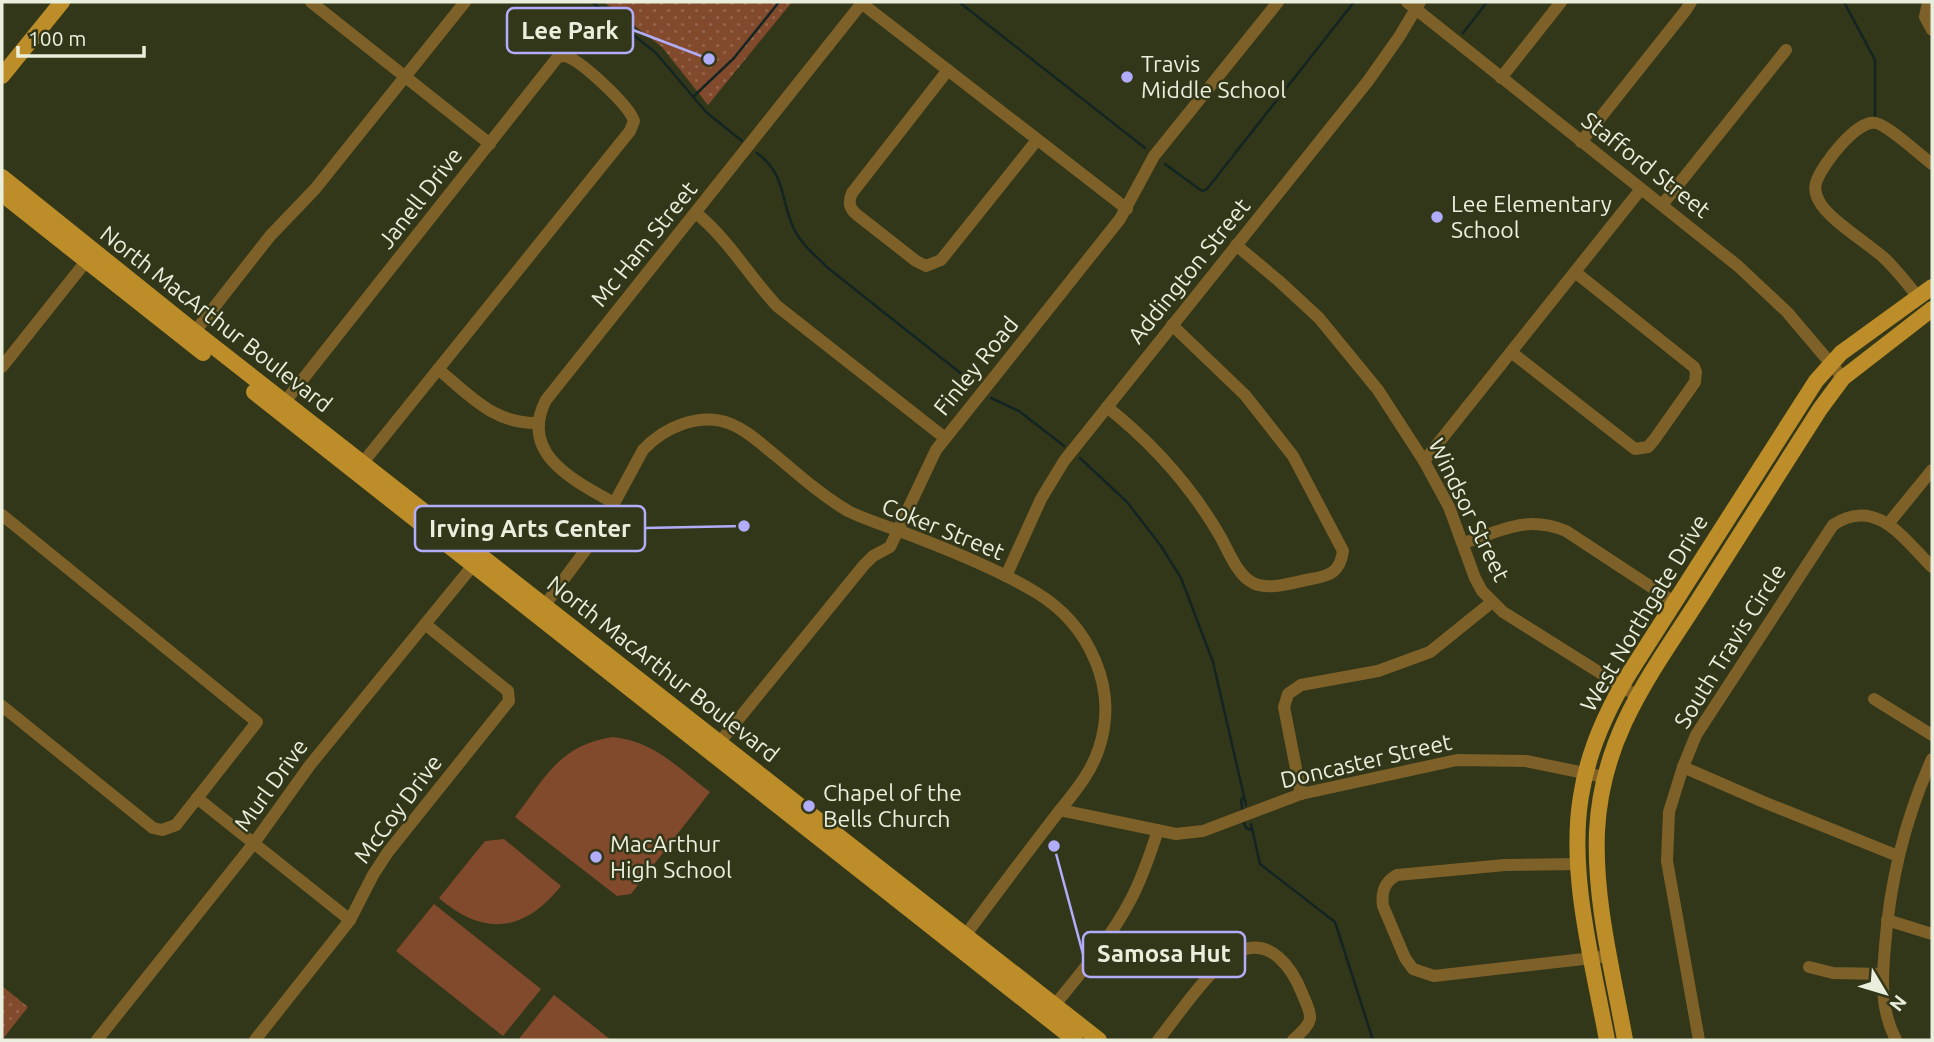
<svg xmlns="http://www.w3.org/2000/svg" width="1934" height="1042" font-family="Ubuntu,sans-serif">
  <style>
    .grass { fill: url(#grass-dots) }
    .pitch { fill: #824a2c }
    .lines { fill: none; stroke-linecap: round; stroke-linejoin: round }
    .stream { stroke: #132522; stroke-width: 2.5 }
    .minor { stroke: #7e6128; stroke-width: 12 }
    .major { stroke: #bc8d28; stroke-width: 16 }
    .poi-dot { fill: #b1adfa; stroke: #333719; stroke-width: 2.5 }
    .labels { text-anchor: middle; stroke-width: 5; stroke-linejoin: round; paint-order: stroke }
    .poi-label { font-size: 23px; fill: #eaeedc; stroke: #333719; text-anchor: start }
    .street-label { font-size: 23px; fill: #eaeedc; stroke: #333719 }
    .leader { fill: none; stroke: #b1adfa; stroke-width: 2.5 }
    .callout-dot { fill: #b1adfa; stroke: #333719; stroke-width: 2.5 }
    .callout { fill: #333719; stroke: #b1adfa; stroke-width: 2.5 }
    .callout-label { font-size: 24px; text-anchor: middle; font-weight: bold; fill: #eaeedc }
  </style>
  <defs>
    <pattern id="grass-dots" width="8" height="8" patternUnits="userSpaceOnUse" patternTransform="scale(1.75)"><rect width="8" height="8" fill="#824a2c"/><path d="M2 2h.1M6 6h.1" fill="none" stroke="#94644a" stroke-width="1.8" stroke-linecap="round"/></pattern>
  </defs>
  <rect width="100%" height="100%" fill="#333719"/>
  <!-- grass -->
  <g class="grass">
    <path d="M604 2H792L708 105 662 47Z"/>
    <path d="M2 986 28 1007 2 1040Z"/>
  </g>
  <!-- pitch -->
  <g class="pitch">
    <path d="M613 737C655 742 677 767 710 792L631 894 617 896 515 817C546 777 559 745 613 737Z"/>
    <path d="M504 839 561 886C524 932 484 937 439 898L485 841Z"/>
    <path d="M434 904 541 989 503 1036 396 951Z"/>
    <path d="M554 995 611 1040H518Z"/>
  </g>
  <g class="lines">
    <!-- stream -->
    <g class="stream">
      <path d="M592 2 656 53 706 112 742 141"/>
      <path d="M959 2 1145 148"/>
      <path d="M1844 2 1875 60V120"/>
      <path d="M1463 33 1487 2"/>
      <path d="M694 96 734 58 779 2"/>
      <path d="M757 153C787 175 780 202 795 231 803 246 816 256 828 268L973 383"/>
      <path d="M1165 164 1199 189 1203 191 1207 189 1354 2"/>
      <path d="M991 398 1019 411 1064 446"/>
      <path d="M1080 458 1127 502 1161 546 1181 578 1213 662 1246 805"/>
      <path d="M1243 813 1241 800 1244 797"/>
      <path d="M1243 820 1246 828 1251 830"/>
      <path d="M1251 824 1260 864 1335 922 1373 1040"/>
    </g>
    <!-- minor -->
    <g class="minor">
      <path d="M311 2 490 144"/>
      <path d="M860 2 1127 209"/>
      <path d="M1407 2 1738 266 1787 312 1843 378"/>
      <path d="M1928 2 1925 17 1932 30"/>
      <path d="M948 70 852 193C848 202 849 208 856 214L916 261 926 266 941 260 1037 140"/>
      <path d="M1501 78 1561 2"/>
      <path d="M1581 142 1686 10 1691 2"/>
      <path d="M1662 205 1786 50"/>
      <path d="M696 213C730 241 747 274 777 306L945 438"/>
      <path d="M1236 245 1279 281 1319 318 1378 390 1424 461 1449 507 1475 578 1482 591 1503 612 1637 696"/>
      <path d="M1918 297C1907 283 1896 269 1883 257 1867 243 1827 218 1819 201 1815 194 1814 187 1817 180 1823 164 1857 119 1876 123 1889 126 1920 155 1932 164"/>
      <path d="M190 338 270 236 315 189 465 2"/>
      <path d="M1511 352 1635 449 1648 447 1654 440 1695 382 1696 372 1694 367 1575 272"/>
      <path d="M2 367 91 255"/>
      <path d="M438 369C469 395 495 425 539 423"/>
      <path d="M1107 407C1151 442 1191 486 1220 536 1228 550 1237 575 1253 583 1270 591 1294 582 1311 579 1330 576 1340 572 1343 551L1293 456 1245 395 1172 325"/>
      <path d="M280 408 557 58C562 56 562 55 568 57 583 63 629 105 634 121L630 131 357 470"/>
      <path d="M1424 461 1641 189"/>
      <path d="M614 503C575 481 518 454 546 400L862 3"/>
      <path d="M2 515 257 722 176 825 162 830 153 828 2 706"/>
      <path d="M1888 524 1932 470"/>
      <path d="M1464 543C1503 530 1526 515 1566 531L1674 602"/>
      <path d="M1006 576 1041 499 1064 461 1368 81 1399 37 1420 2"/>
      <path d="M539 613 598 533 643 450C663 428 700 411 731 424 748 431 761 444 775 455 799 475 821 495 848 511 864 519 880 524 897 530 940 546 998 569 1037 593 1089 625 1119 688 1099 748 1090 777 1068 799 1050 823 1020 862 990 902 961 941"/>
      <path d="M1874 699 1932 735"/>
      <path d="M715 748 864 565 873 556 890 547 936 450 1120 219 1154 156 1278 2"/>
      <path d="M1683 767 1766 803 1898 856"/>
      <path d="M1301 794 1284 707 1288 694 1301 685 1378 671 1430 652 1492 602"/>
      <path d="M197 798 350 920"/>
      <path d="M1060 810 1176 834 1203 831 1301 794 1457 760 1526 761 1604 777"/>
      <path d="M1579 864 1505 865 1397 875C1384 882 1381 892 1383 906L1405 958 1413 969 1434 976 1610 956"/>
      <path d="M1887 920 1932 934"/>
      <path d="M1809 967 1833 973 1882 974"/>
      <path d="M1050 1011C1078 976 1109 941 1130 901 1142 879 1150 855 1158 830"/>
      <path d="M97 1040 254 843 310 765 479 558"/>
      <path d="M255 1040 350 920 373 875 388 852 509 701 508 691 425 624"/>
      <path d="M1158 1040C1177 1017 1212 964 1238 952 1270 936 1292 968 1302 993 1305 1001 1311 1011 1310 1019 1308 1028 1299 1034 1293 1040"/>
      <path d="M1699 1040 1667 861 1669 812 1683 767 1696 735 1833 525C1876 496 1904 539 1932 567"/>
      <path d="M1896 1040C1880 1009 1882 980 1885 946 1890 881 1905 819 1932 759"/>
    </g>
    <!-- major -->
    <g class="major">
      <path d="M2 76 62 2"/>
      <path d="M2 177 195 332 1099 1040"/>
      <path d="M2 194 203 353"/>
      <path d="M254 392 1075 1040"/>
      <path d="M1607 1040C1593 964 1568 873 1581 796 1588 751 1606 711 1630 672L1816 381 1841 353 1932 287"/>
      <path d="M1625 1040C1613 972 1594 901 1597 831 1602 731 1656 668 1706 588 1744 528 1782 468 1820 409L1843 378 1932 309"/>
    </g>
  </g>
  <!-- markers -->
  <g class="poi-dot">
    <circle cx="1127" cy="77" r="7"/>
    <circle cx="1437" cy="217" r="7"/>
    <circle cx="809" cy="806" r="7"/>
    <circle cx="596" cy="857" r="7"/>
  </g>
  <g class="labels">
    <!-- poi labels -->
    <g class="poi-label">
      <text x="1141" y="72">Travis<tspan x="1141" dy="26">Middle School</tspan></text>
      <text x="1451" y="212">Lee Elementary<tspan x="1451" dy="26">School</tspan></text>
      <text x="823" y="801">Chapel of the<tspan x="823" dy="26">Bells Church</tspan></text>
      <text x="610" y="852">MacArthur<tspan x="610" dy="26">High School</tspan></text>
    </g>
    <!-- street labels -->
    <g class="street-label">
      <text transform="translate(1646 165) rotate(38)" y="8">Stafford Street</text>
      <text transform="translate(420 198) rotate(-52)" y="8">Janell Drive</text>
      <text transform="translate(644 244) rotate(-51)" y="8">Mc Ham Street</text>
      <text transform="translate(1189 271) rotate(-51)" y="8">Addington Street</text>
      <text transform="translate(216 319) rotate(38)" y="8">North MacArthur Boulevard</text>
      <text transform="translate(976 366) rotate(-51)" y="8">Finley Road</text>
      <text transform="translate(1469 510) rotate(64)" y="8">Windsor Street</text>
      <text transform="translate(943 529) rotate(22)" y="8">Coker Street</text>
      <text transform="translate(1644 613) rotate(-59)" y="8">West Northgate Drive</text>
      <text transform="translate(1730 646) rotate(-58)" y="8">South Travis Circle</text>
      <text transform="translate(663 669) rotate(38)" y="8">North MacArthur Boulevard</text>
      <text transform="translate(1366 761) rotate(-13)" y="8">Doncaster Street</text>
      <text transform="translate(271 785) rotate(-54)" y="8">Murl Drive</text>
      <text transform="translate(398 809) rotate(-53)" y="8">McCoy Drive</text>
    </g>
  </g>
  <!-- callouts -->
  <path class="leader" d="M709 59L633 30M744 526L645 528M1054 846L1083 954"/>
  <g class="callout-dot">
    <circle cx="709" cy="59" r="7"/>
    <circle cx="744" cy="526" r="7"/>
    <circle cx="1054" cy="846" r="7"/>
  </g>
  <g class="callout">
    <rect x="507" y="8" width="126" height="45" rx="7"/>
    <rect x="415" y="506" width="230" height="45" rx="7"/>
    <rect x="1083" y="932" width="162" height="45" rx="7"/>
  </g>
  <g class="callout-label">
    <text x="570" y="39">Lee Park</text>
    <text x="530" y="537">Irving Arts Center</text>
    <text x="1164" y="962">Samosa Hut</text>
  </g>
  <!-- border -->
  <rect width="1934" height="1042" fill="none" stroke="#eaeedc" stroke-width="7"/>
  <!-- north arrow -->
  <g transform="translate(1885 993) rotate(128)" stroke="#333719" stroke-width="5" paint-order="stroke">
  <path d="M0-5L12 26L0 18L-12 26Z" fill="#eaeedc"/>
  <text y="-10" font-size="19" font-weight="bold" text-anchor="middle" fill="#eaeedc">N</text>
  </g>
  <!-- scale -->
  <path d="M18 46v10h126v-10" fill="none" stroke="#eaeedc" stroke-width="3.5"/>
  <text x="28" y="46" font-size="21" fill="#eaeedc" stroke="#333719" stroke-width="5" paint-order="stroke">100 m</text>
</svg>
